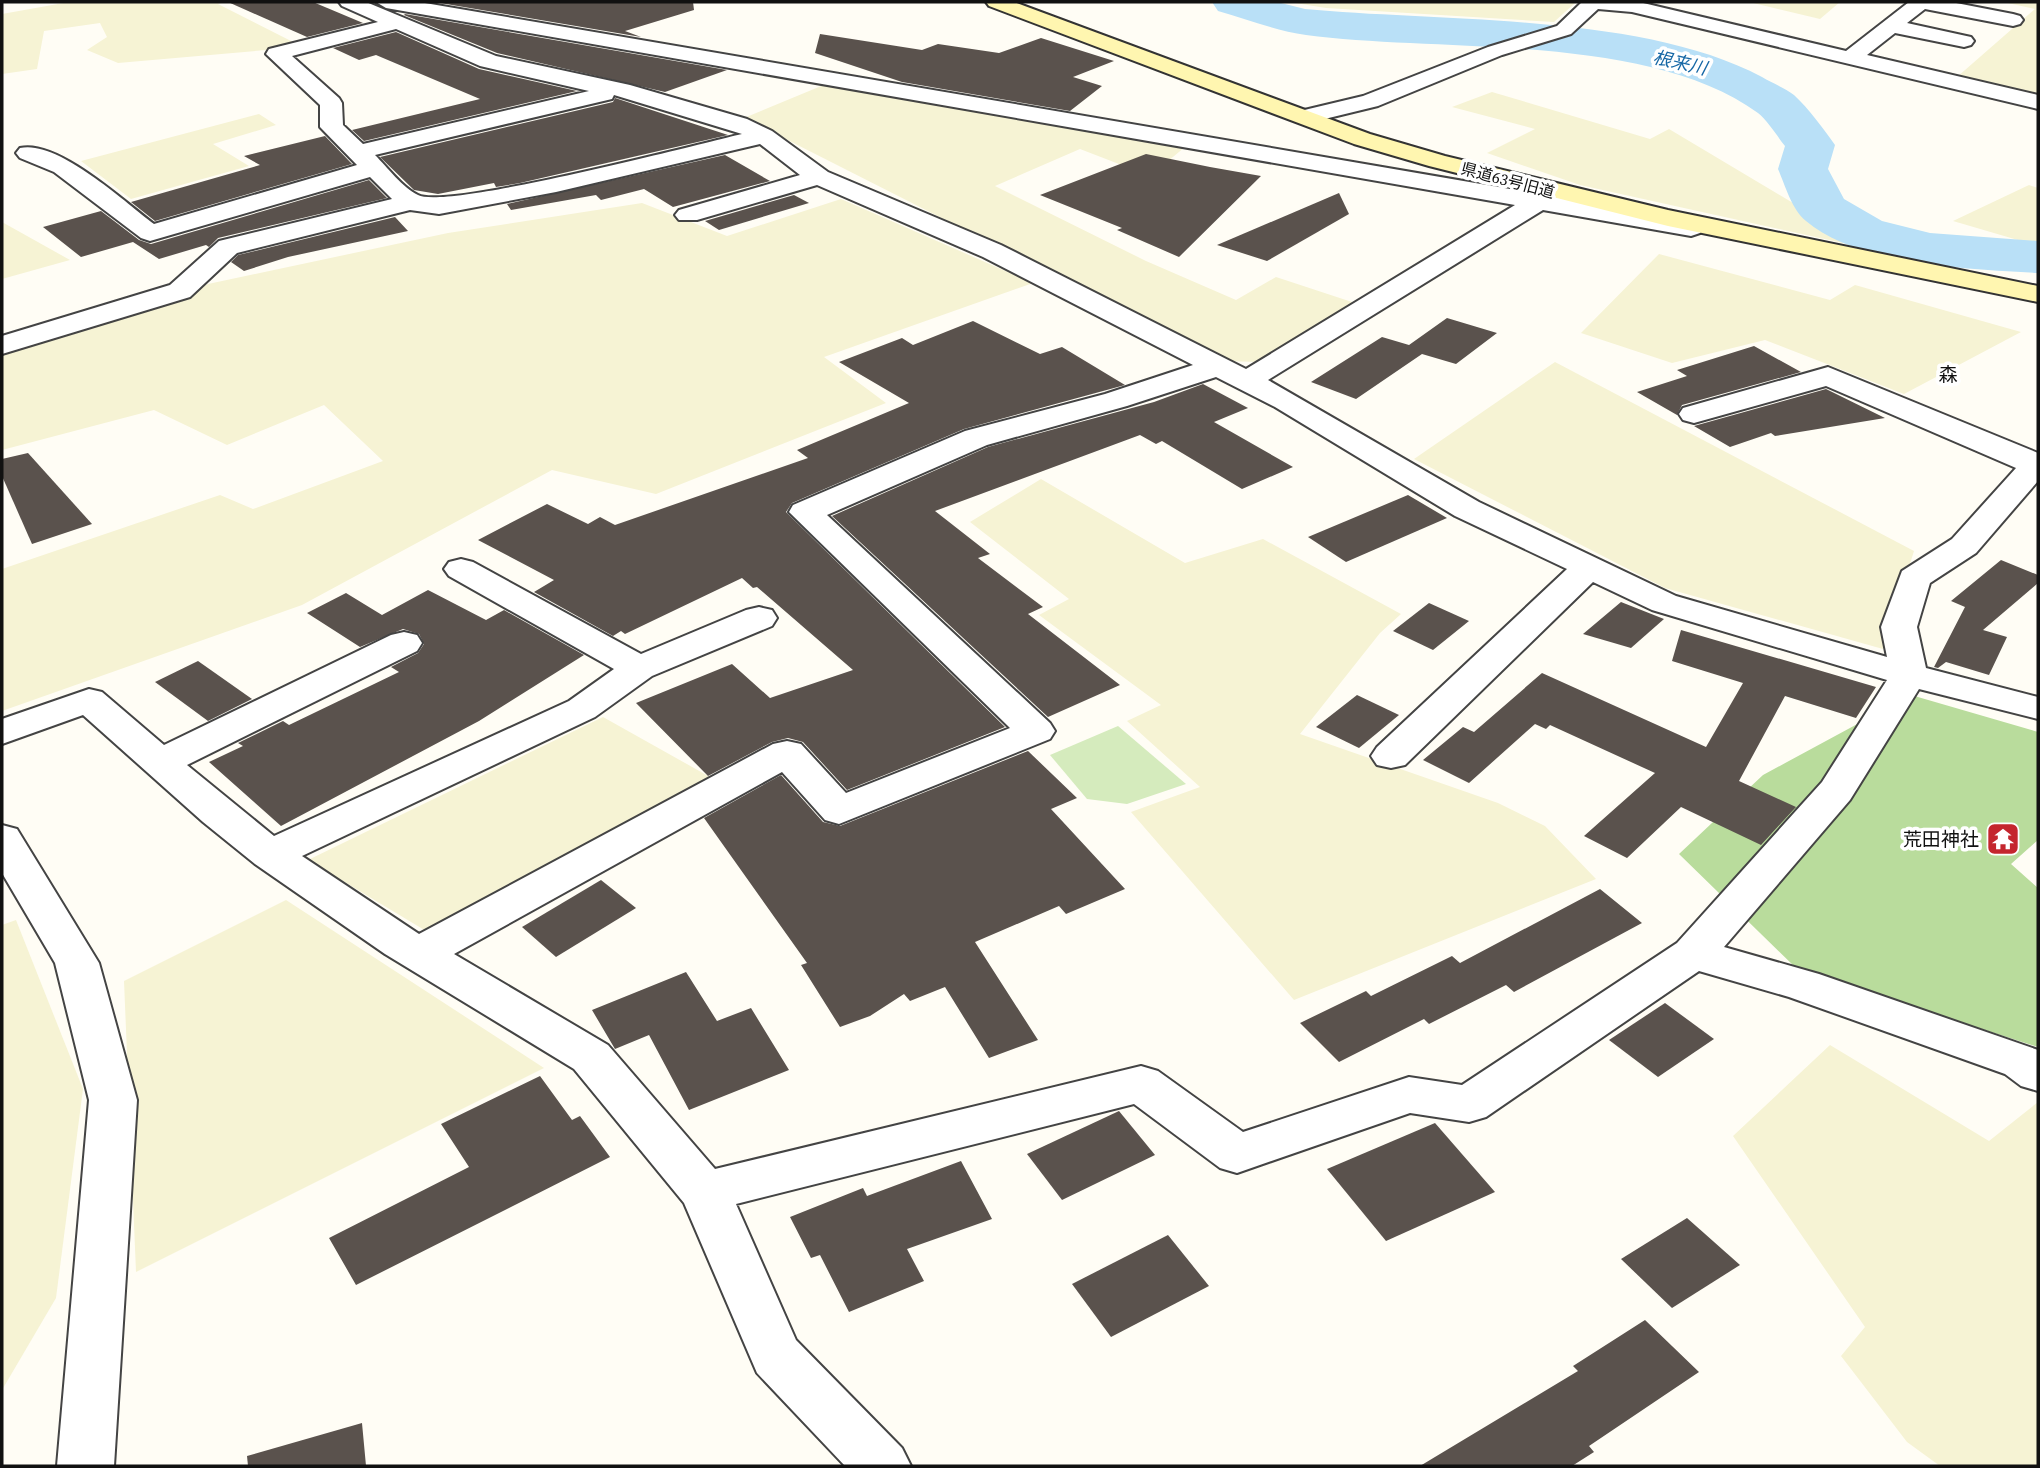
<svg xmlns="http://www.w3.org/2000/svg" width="2040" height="1468" font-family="'Source Serif 4','Noto Sans JP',serif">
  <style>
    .farmland { fill: #f6f3d4 }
    .green { fill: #d5ebbd }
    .forest { fill: #b9dc9c }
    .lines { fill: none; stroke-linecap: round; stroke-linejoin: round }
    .river { fill: #b9e0f7; fill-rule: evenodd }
    .building { fill: #5a524d }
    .street-casing { stroke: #444; stroke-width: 4 }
    .secondary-casing { stroke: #333; stroke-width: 4 }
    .street { fill: #fff; fill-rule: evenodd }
    .secondary { fill: #fff6b0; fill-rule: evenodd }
    .labels { text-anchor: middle; stroke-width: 7; stroke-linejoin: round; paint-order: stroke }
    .far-street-label { font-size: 16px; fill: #111; stroke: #fff }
    .far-water-label { font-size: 18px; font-style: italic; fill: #1768a6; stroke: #fff }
    .far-quarter-label { font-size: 19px; fill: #111; stroke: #fff }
    .poi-label { font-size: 19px; fill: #111; stroke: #fff; text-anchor: end }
  </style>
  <rect width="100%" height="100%" fill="#fffdf5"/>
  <!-- farmland -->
  <g class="farmland">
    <path d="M69 2H224L218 4 295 43 266 50 118 63 87 50 107 37 100 23 44 31 37 69 2 74V14Z"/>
    <path d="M1289 2H1575V3L1554 22 1326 8Z"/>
    <path d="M1749 2H1840L1820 19Z"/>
    <path d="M2003 2H2038V96L1957 77 2035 9Z"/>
    <path d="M826 84 1185 147 1150 176 1080 149 995 186 1146 261 1236 300 1276 277 1355 303 1258 362 1224 361 744 118Z"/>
    <path d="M1492 92 1650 139 1669 129 1870 249 1580 185 1487 153 1535 129 1452 107Z"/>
    <path d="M259 114 276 125 213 144 249 166 131 199 81 161Z"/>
    <path d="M2029 185 2038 188V243H2028L1953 221Z"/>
    <path d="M841 199 1033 283 824 357 886 403 656 494 552 470 302 605 2 711V569L220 495 253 509 383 461 324 405 227 445 154 410 2 450V352L151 308 208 284 448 233 642 203 727 236Z"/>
    <path d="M2 222 70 260 2 279Z"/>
    <path d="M1659 254 1830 300 1855 285 2021 332 1904 394 1765 340 1672 363 1581 333Z"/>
    <path d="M1555 362 1914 551 1883 649 1665 588 1414 459Z"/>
    <path d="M1041 479 1185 563 1263 539 1401 614 1380 633 1300 734 1498 803 1545 826 1596 879 1294 1000 1131 812 1200 787 1127 721 1161 705 1039 615 1069 599 970 522Z"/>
    <path d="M603 717 710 777 426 931 308 860Z"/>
    <path d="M286 900 544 1068 136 1272 124 981Z"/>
    <path d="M16 920 83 1089 56 1298 2 1390V925Z"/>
    <path d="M1830 1045 1989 1141 2038 1102V1466H1940L1907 1442 1841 1356 1865 1327 1733 1136Z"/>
  </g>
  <!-- green -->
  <path class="green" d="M1118 726 1186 784 1127 804 1087 799 1050 755Z"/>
  <!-- forest -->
  <path class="forest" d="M1911 695 2038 732V840L2011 864 2038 888V1047L1798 970 1679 854 1763 775Z"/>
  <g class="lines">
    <!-- river -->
    <path class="river" d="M1212 2H1277L1305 9C1441 22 1642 13 1762 77 1772 83 1785 88 1794 95 1809 109 1823 128 1835 145L1828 169 1844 199 1882 221 1930 233 2038 241V273C1970 269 1859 266 1806 221 1792 210 1785 185 1778 169L1785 146C1777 136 1768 121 1758 113 1646 32 1439 53 1306 35 1276 31 1247 19 1218 11Z"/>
  </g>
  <!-- building -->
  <g class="building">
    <path d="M228 2H313L363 23 307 37Z"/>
    <path d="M434 2H693L694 10 625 31 641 37Z"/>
    <path d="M404 15 405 14 727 70 665 92 497 53Z"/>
    <path d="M396 32 479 69 577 91 364 141 352 130 480 99 376 55 359 60 333 48Z"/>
    <path d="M820 34 922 50 938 44 999 53 1041 38 1114 61 1073 77 1102 86 1070 111 902 82 815 53Z"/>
    <path d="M615 98 728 135 520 183 496 187 494 183 438 194 414 190 380 157 613 102Z"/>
    <path d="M325 136 352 164 155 221 131 202 260 165 244 156Z"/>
    <path d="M1146 154 1210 167 1261 176 1179 257 1117 230 1122 228 1040 195Z"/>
    <path d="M725 155 770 181 673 207 644 189 601 200 596 195 511 210 507 204Z"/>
    <path d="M369 180 387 198 218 238 209 247 206 245 159 259 133 242 81 257 43 227 101 211 139 240 151 244Z"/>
    <path d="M1339 193 1349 214 1267 261 1217 245Z"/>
    <path d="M794 195 809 203 719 230 705 221Z"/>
    <path d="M395 217 408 231 288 257 244 271 231 262 238 255Z"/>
    <path d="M1447 318 1497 333 1456 364 1422 354 1356 399 1311 382 1382 337 1409 345Z"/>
    <path d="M973 321 1040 354 1062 347 1125 385 964 429 792 503 786 512 1005 727 847 790 803 742 788 738 772 742 708 776 636 703 732 664 770 698 853 670 757 587 753 588 742 578 625 634 621 631 613 636 534 592 554 580 478 540 547 504 588 524 600 517 615 525 808 458 797 450 909 403 839 362 902 338 913 345Z"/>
    <path d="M1754 346 1801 372 1682 405 1677 415 1637 392 1687 376 1677 370Z"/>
    <path d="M1203 384 1248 408 1214 422 1293 467 1242 489 1162 441 1156 444 1140 435 935 511 990 554 978 558 1043 607 1028 614 1120 685 1048 717 832 516 988 447 1154 402Z"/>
    <path d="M1826 389 1885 418 1775 436 1771 433 1730 447 1694 426Z"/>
    <path d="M28 453 92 524 32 544 2 476V459Z"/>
    <path d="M1408 495 1447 518 1346 562 1308 537Z"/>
    <path d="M2001 560 2038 575V583L1983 630 2007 637 1989 675 1946 662 1938 668 1934 667 1965 607 1951 601Z"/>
    <path d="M428 590 486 620 504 610 584 655 479 721 281 826 209 762 243 746 238 743 283 721 289 725 399 672 391 667 418 653 424 644 419 634 403 629 360 647 307 613 346 593 382 615Z"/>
    <path d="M1621 602 1664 619 1631 648 1583 634Z"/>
    <path d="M1429 603 1469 621 1433 650 1393 631Z"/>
    <path d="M1681 630 1876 687 1856 718 1785 696 1739 781 1796 807 1761 845 1681 807 1627 858 1584 836 1655 773 1550 725 1546 729 1535 724 1469 783 1423 760 1463 727 1474 732 1542 673 1706 747 1743 683 1672 661Z"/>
    <path d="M198 661 252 699 208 721 155 682Z"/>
    <path d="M1357 695 1399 715 1359 748 1316 727Z"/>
    <path d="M1028 751 1077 798 1051 809 1125 889 1066 914 1059 906 975 942 1038 1040 989 1058 945 987 910 1001 904 994 870 1016 840 1027 801 965 807 963 704 818 781 775 823 822 840 826Z"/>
    <path d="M601 880 636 908 556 957 522 927Z"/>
    <path d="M1600 889 1642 923 1514 992 1506 985 1429 1024 1424 1019 1339 1062 1300 1023 1366 991 1371 996 1452 956 1460 963Z"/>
    <path d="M686 972 717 1021 751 1008 789 1070 689 1110 649 1035 615 1049 592 1010Z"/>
    <path d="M1665 1003 1714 1039 1658 1077 1609 1040Z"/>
    <path d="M540 1076 572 1120 580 1116 610 1157 356 1285 329 1238 469 1167 441 1124Z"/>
    <path d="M1119 1111 1155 1155 1062 1200 1027 1154Z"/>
    <path d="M1435 1123 1495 1192 1386 1241 1327 1169Z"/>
    <path d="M961 1161 992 1219 907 1249 924 1281 849 1312 820 1255 811 1258 790 1217 863 1188 867 1196Z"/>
    <path d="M1687 1218 1740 1265 1672 1308 1621 1259Z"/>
    <path d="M1168 1235 1209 1286 1111 1337 1072 1284Z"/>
    <path d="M1645 1320 1699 1372 1589 1446 1594 1452 1572 1466H1420L1578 1371 1573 1366Z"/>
    <path d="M362 1423 366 1466H248L247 1456Z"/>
  </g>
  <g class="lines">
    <defs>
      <g id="street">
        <path d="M339 2H366L496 56 630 85 747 119 772 131 828 172 1001 245 1246 369 1515 205 386 8 376 2H419L1534 193 1546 190 1555 192 1558 197 1700 223 1704 228 1700 233 1691 236 1543 210 1268 380 1479 502 1676 596 1887 657 1881 627 1902 571 1952 539 2016 468 1826 386 1694 423 1683 420 1679 414 1683 408 1828 367 2038 453V481L1976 553 1930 583 1917 627 1926 668 2038 697V719L1919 689 1850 800 1724 947 1819 974 2038 1050V1091L2021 1086 2005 1074 1789 997 1699 971 1486 1117 1469 1122 1410 1113 1237 1173 1220 1168 1134 1104 736 1204 796 1340 902 1448 911 1466H845L757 1373 684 1203 574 1069 385 954 255 864 203 822 83 715 2 744V719L89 689 102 692 164 745 391 635 404 632 417 635 422 643 417 651 187 765 274 836 569 701 614 669 449 576 444 569 449 562 461 559 473 562 641 654 746 610 759 607 772 610 777 618 772 626 652 676 595 717 302 856 419 934 773 744 787 741 801 744 846 793 1010 728 789 512 793 505 965 431 1105 394 1193 365 983 257 817 185 697 220H679L675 215 679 210 800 175 760 144 556 192 439 214 410 210 237 253 190 297 2 354V336L170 285 219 241 392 199 370 177 150 241 141 238 54 172 20 158 16 153 20 148C57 139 125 202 154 224L357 165 320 127V105L266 54 269 49 378 22 342 6ZM396 29 480 66 589 91 363 144 343 125 342 103 339 98 292 56ZM614 95 742 134C695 145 446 210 418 195 403 188 387 167 375 155L612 99ZM1216 377 1275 407 1455 516 1567 569 1377 747 1371 756 1377 765 1391 768 1405 765 1593 582 1652 610 1887 680 1822 782 1677 943 1462 1085 1409 1077 1243 1132 1158 1071 1141 1066 715 1169 608 1045 454 954 782 772 825 820 839 824 1050 739 1055 731 1050 723 827 515 987 445 1127 406Z"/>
        <path d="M1582 2H1639L1846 51 1909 2H1951L2013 14 2020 16 2023 20 2020 24 2013 26 1925 9 1907 23 1971 37 1974 41 1971 45 1964 47 1895 33 1867 55 2038 95V109L1632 12 1598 9 1571 34 1502 55 1378 106 1304 124 1293 117 1296 112 1363 96 1488 47 1557 26Z"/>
        <path d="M2 825 17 829 99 963 137 1100 114 1466H57L89 1100 55 963 2 873Z"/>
      </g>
      <path id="secondary" d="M986 2H1014L1370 134 1445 156 1668 210 2038 286V302L1668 226 1429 166 1354 144 989 6Z"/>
    </defs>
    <!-- street casing -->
    <use href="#street" class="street-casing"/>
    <!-- secondary casing -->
    <use href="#secondary" class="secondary-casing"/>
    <!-- street -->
    <use href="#street" class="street"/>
    <!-- secondary -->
    <use href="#secondary" class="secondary"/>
  </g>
  <!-- icons -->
  <defs>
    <symbol id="temple-square" viewBox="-11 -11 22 22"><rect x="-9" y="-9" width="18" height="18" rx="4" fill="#c4262e" stroke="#fff"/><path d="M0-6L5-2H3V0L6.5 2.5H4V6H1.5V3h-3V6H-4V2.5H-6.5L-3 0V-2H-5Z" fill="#fff"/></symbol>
  </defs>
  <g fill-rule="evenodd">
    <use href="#temple-square" x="1984" y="820" width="38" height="38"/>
  </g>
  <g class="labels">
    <!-- far-street labels -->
    <g class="far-street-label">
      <text transform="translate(1508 180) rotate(15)" y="6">県道63号旧道</text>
    </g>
    <!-- far-water labels -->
    <g class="far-water-label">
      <text transform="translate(1680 63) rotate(13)" y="6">根来川</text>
    </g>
    <!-- far-quarter labels -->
    <g class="far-quarter-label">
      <text x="1948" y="381">森</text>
    </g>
    <!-- poi labels -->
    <g class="poi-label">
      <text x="1979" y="846">荒田神社</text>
    </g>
  </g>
  <!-- border -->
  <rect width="2040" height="1468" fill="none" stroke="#111111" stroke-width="7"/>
</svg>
